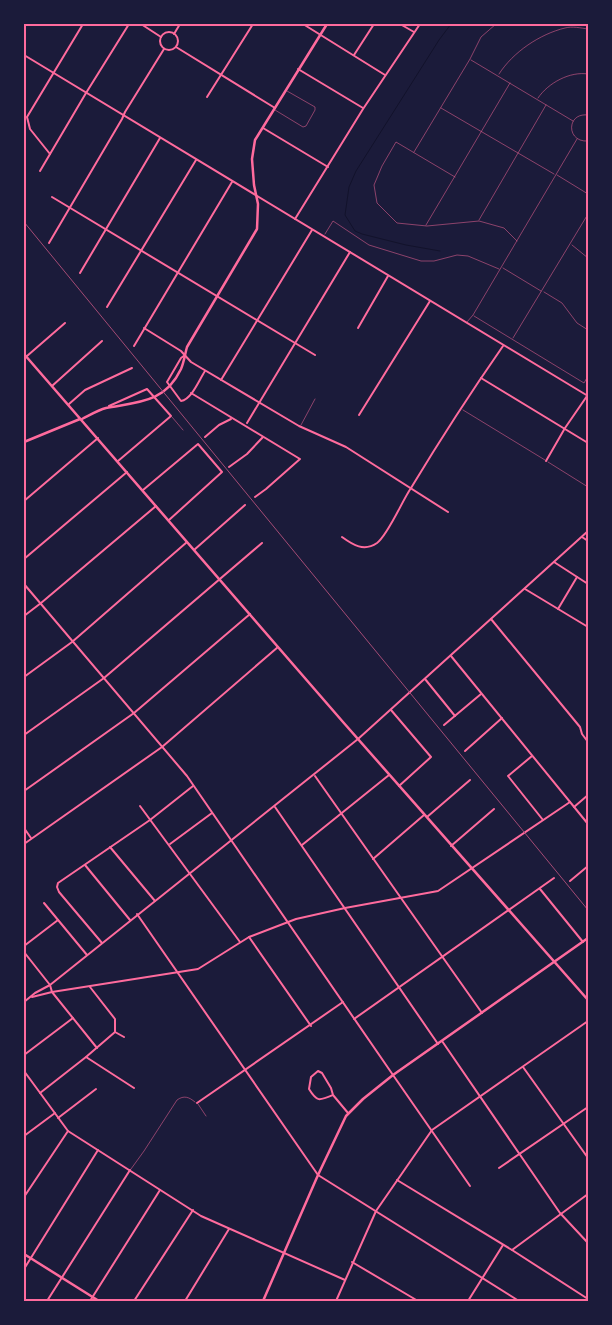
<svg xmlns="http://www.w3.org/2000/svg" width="612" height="1325" font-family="'Sofia Sans Condensed',sans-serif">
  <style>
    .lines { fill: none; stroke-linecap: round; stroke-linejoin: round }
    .stream { stroke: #12122b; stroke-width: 1 }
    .service { stroke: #ff6b9d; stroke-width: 0.5 }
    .minor { stroke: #ff6b9d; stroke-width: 2 }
    .tertiary { stroke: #ff6b9d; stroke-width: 2 }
    .secondary { stroke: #ff6b9d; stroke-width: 2.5 }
    .primary { stroke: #ff6b9d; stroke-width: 2.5 }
    .rail { stroke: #a44b75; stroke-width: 1 }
    .neatline { fill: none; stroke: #ff6b9d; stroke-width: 2 }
  </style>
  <rect width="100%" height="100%" fill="#1b1b3a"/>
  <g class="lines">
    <!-- stream -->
    <path class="stream" d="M440 251 406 245 362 234 355 231 345 215 349 187 356 171 439 40 451 24"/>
    <!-- service -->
    <g class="service">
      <path d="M471 60 573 121"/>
      <path d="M499 74C513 52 540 34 565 28 572 26 581 28 588 29"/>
      <path d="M538 98C548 83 570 71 588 74"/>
      <path d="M441 108 554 174"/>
      <path d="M275 110 303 127 306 126 315 110V107L287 91"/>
      <path d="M588 115C566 112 566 143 588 141"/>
      <path d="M414 152 470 59 481 37 496 24"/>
      <path d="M557 175 588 194"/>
      <path d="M455 177 396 142 382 166 374 185 377 203 397 223 427 226 479 221 504 228 517 241"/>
      <path d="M479 220 546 105"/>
      <path d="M426 225 510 83"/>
      <path d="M325 234 333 221 369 245 421 261H434L457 255 468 256 499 269"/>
      <path d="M572 245 588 258"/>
      <path d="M503 268 541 291"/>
      <path d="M544 292 562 303 577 323 588 330"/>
      <path d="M474 316 584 383 588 376"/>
      <path d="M467 322 473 315 577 139"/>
      <path d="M513 338 588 214"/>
      <path d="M463 410 545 460"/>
      <path d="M172 417 183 430"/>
      <path d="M301 425 315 399"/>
      <path d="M548 462 588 487"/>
      <path d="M198 1104 206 1116"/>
      <path d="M131 1169 144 1151 177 1100C184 1095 189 1097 195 1102"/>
    </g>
    <!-- minor -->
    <g class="minor">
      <path d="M303 24 385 75"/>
      <path d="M400 24 414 32"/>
      <path d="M174 34 180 24"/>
      <path d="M24 55 588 396"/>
      <path d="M354 55 374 24"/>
      <path d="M298 69 363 108"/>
      <path d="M207 97 253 24"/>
      <path d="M263 128 328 167"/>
      <path d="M50 154 30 129 27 117 83 24"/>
      <path d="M40 171 86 93 129 24"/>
      <path d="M52 197 315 355"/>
      <path d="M295 219 363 109 420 24"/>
      <path d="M49 243 122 119 125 112 164 49"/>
      <path d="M80 273 160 138"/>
      <path d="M107 307 196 160"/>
      <path d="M144 328 181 351 191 362 299 426 346 447 448 512"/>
      <path d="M358 328 388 276"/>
      <path d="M134 346 232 182"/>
      <path d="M185 355 181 358 167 382 181 401C192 399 199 380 205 371"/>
      <path d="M27 356 65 323"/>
      <path d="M481 378 588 443"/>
      <path d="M221 380 312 230"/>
      <path d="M52 386 102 341"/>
      <path d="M191 393 300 459 266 489 255 497"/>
      <path d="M69 404 85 390 132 368"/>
      <path d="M109 406 147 389 171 416 118 461"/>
      <path d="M359 415 430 301"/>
      <path d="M247 423 350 252"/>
      <path d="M205 437 219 425 231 419"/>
      <path d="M546 461 565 428 587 396"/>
      <path d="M229 467 247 454 263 437"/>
      <path d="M143 490 198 444 222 472 169 520"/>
      <path d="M24 501 98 438"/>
      <path d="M342 537C353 545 364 552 377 543 388 535 402 501 411 488 440 440 471 392 503 346"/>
      <path d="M582 537 588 541"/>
      <path d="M194 550 245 505"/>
      <path d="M24 559 127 472"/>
      <path d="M554 562 588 584"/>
      <path d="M525 589 588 627"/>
      <path d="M558 609 577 577"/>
      <path d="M24 616 41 603 156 506"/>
      <path d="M491 619 580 727 582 734 588 742"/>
      <path d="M451 656 588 824"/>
      <path d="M24 677 72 642 187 542"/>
      <path d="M425 679 455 716"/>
      <path d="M391 710 431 757 399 786"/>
      <path d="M444 725 481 694"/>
      <path d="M24 735 104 678 262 543"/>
      <path d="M465 751 502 718"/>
      <path d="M532 756 508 776 543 820"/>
      <path d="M315 776 482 1013"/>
      <path d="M24 791 134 713 250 614"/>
      <path d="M140 806 240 942"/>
      <path d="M275 807 438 1044"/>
      <path d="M574 807 588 795"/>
      <path d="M427 817 470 780"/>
      <path d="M24 828 31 838"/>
      <path d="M24 844 162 747 278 647"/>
      <path d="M170 844 212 813"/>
      <path d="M302 845 389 775"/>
      <path d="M451 846 494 809"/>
      <path d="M110 847 155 901"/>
      <path d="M373 859 424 815"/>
      <path d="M85 865 130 920"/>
      <path d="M570 881 588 866"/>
      <path d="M540 889 583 942"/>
      <path d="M44 903 87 955"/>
      <path d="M137 914 318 1175 519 1301"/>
      <path d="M249 937 311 1026"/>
      <path d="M102 943 59 892 57 887 58 883 150 820 193 786"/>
      <path d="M24 946 58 920"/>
      <path d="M24 952 50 985 52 992 97 1048"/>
      <path d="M90 987 115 1019V1032"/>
      <path d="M32 997 52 992 198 969 249 937 296 919 345 908 438 891 570 802"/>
      <path d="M24 1002 35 993 50 985 358 739 588 531"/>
      <path d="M354 1019 554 878"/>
      <path d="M115 1032 124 1037"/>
      <path d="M442 1041 560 1213 588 1243"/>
      <path d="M24 1055 73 1018"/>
      <path d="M86 1057 134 1088"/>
      <path d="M523 1067 588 1158"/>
      <path d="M24 1071 68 1131 201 1216 345 1280"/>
      <path d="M393 1075 470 1186"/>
      <path d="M40 1093 86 1057 115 1032"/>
      <path d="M333 1095C319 1101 317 1102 309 1089L311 1077 318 1071 322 1073 331 1088 333 1095 348 1113"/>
      <path d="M197 1103 343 1002"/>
      <path d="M58 1118 96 1089"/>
      <path d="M24 1136 55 1113"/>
      <path d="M499 1168 588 1107"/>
      <path d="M397 1180 512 1250 588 1299"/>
      <path d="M24 1197 68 1131"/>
      <path d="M512 1250 588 1194"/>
      <path d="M352 1262 418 1301"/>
      <path d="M24 1269 98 1150"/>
      <path d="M47 1301 130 1170"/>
      <path d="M90 1301 160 1190"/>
      <path d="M134 1301 193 1210"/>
      <path d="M185 1301 229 1229"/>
      <path d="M336 1301 376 1211 432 1130 588 1021"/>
      <path d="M468 1301 503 1245"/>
    </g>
    <!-- tertiary -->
    <g class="tertiary">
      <path d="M141 24 161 37"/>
      <circle cx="169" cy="41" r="9"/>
      <path d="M176 47 275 108"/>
      <path d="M24 584 187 776 393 1075"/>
    </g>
    <!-- secondary -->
    <g class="secondary">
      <path d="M24 442 80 419"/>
      <path d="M24 1254 99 1301"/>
    </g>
    <!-- primary -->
    <g class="primary">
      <path d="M24 354 343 722 588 1000"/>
      <path d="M82 419C90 415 98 410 106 408 138 402 165 403 181 369 184 362 185 354 187 347L257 229 258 204 254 185 252 159 255 140 327 24"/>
      <path d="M263 1301 318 1175 346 1116 363 1099 393 1075 588 938"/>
    </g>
    <!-- rail -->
    <path class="rail" d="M24 222 588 910"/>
  </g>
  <!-- border -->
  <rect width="612" height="1325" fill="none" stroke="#1b1b3a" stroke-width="50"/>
  <rect x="25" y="25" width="562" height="1275" class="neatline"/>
</svg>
